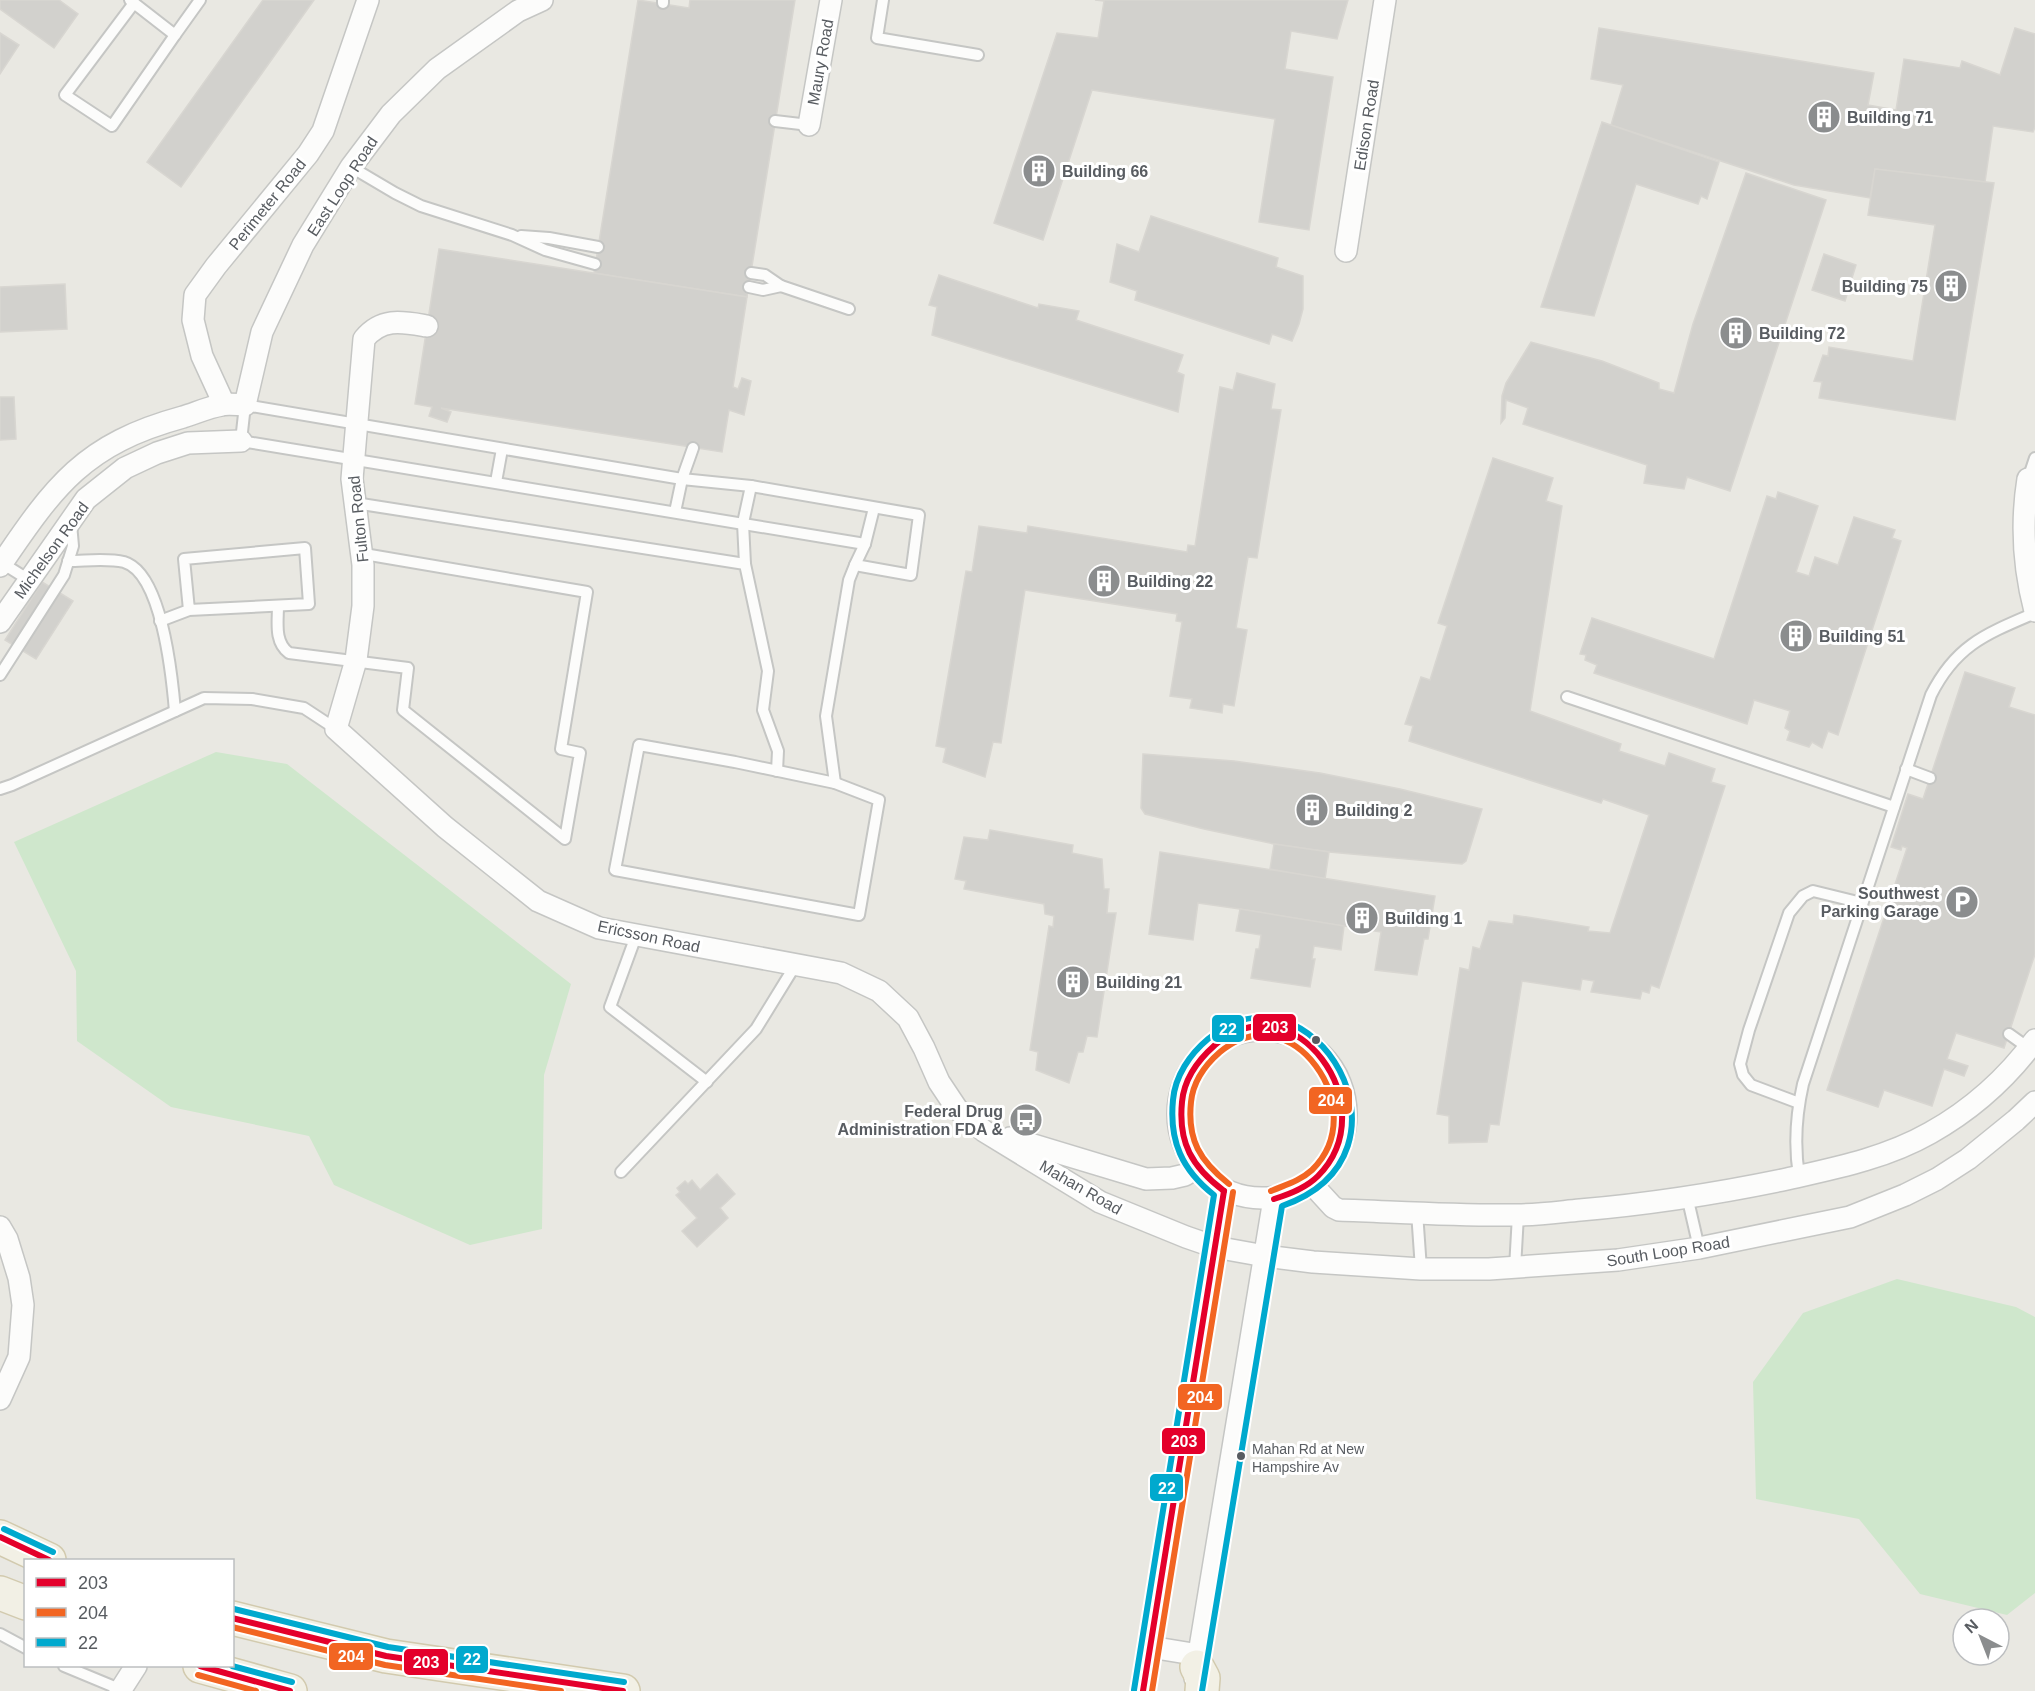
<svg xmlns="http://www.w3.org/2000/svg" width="2035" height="1691" font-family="Arial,sans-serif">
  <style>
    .green { fill: #cfe7cc }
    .building { fill: #d2d1cd; stroke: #d8d6d1; stroke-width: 1.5 }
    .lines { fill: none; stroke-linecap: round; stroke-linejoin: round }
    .service-casing { stroke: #c5c6c4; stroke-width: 14 }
    .minor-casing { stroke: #c5c6c4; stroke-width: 24 }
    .primary-casing { stroke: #d2caae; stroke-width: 36 }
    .service { stroke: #fcfcfb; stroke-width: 10 }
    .minor { stroke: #fcfcfb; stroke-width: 21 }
    .primary { stroke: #f2f0e5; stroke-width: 33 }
    .bus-1-casing { stroke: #fff; stroke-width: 10 }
    .bus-2-casing { stroke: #fff; stroke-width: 10 }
    .bus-3-casing { stroke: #fff; stroke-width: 10 }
    .bus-1 { stroke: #e4002b; stroke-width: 6 }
    .bus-2 { stroke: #f26522; stroke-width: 6 }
    .bus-3 { stroke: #00a9ce; stroke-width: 6 }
    .bus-dot { fill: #585c61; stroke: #fff; stroke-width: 2 }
    .labels { text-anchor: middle; stroke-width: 6; stroke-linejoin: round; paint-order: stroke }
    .bus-label { font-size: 14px; fill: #585c61; stroke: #fff; text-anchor: start }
    .street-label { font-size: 16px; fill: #585c61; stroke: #fff }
    .poi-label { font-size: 16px; font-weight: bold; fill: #585c61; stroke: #fff; text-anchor: start }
    .line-badge { stroke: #fff; stroke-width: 2 }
    .badge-label { font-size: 16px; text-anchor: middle; font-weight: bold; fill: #fff }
  </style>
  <rect width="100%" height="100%" fill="#e9e8e2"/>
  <!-- green -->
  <g class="green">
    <path d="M216 752 287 764 571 984 544 1075 542 1229 470 1245 334 1185 309 1136 171 1107 77 1041 76 971 14 842Z"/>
    <path d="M1897 1279 2016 1307 2035 1317V1593L2007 1615 1920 1594 1859 1519 1756 1499 1753 1382 1803 1313Z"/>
  </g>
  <!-- building -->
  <g class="building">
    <path d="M0 0H59L78 14 54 48 0 9Z"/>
    <path d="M263 0H314L181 187 147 162Z"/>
    <path d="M638 0 689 8 690 0H795L747 297 594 273Z"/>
    <path d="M1095 0H1348L1337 39 1291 31 1285 69 1333 77 1309 230 1259 222 1275 119 1092 90 1043 240 994 223 1057 33 1098 38 1104 1Z"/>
    <path d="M1599 28 1874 73 1868 105 1896 110 1904 59 1960 68 1962 61 2000 75 2015 28 2035 34V127L2033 132 1993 126 1985 182 1875 169 1870 198 1794 185 1611 125 1623 85 1591 79Z"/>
    <path d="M0 33 19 45 0 74Z"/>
    <path d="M1602 122 1719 162 1707 199 1701 196 1698 204 1636 184 1594 316 1541 307Z"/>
    <path d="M1875 169 1994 183 1955 420 1819 398 1822 382 1814 381 1823 355 1828 356 1829 347 1913 361 1935 225 1868 215Z"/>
    <path d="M1746 173 1826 200 1730 491 1687 477 1684 489 1644 483 1647 465 1523 424 1528 408 1506 400 1505 418 1501 423 1502 396 1506 383 1531 342 1602 361 1659 383V389L1674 393 1693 324Z"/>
    <path d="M1151 216 1278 258 1276 267 1303 276V309L1299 324 1292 341 1272 334 1269 344 1135 300 1137 291 1110 282 1117 244 1139 252Z"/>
    <path d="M439 249 747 297 733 387 738 389 742 378 751 381 744 415 729 410 722 452 441 408 451 412 447 422 429 416 432 407 415 404Z"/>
    <path d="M1824 254 1856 265 1845 301 1812 290Z"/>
    <path d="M939 275 1038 308 1039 304 1079 311 1076 320 1183 355 1177 372 1184 375 1178 412 932 335 937 307 929 305Z"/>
    <path d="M65 284 67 329 0 332V287Z"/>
    <path d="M1237 373 1275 384 1271 409 1281 410 1257 558 1248 557 1236 628 1247 630 1234 706 1223 704 1222 713 1190 708 1192 699 1170 696 1182 622 1176 621 1177 614 1025 590 1001 743 993 742 985 777 943 762 946 748 936 746 966 571 972 572 979 526 1027 533 1028 526 1187 552 1188 545 1195 546 1220 387 1233 390Z"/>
    <path d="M0 397H14L16 439 0 440Z"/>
    <path d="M1493 458 1553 478 1546 501 1562 506 1530 711 1621 744 1619 751 1665 766 1669 753 1715 769 1711 782 1725 786 1659 988 1651 985 1649 993 1642 991 1640 999 1591 992 1594 981 1582 979 1580 990 1522 981 1499 1125 1490 1124 1487 1142 1449 1143V1116L1437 1114 1460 968 1469 970 1473 947 1480 949 1489 921 1513 924 1514 915 1589 927 1588 931 1610 933 1649 815 1603 799 1601 803 1409 741 1413 726 1405 724 1421 677 1430 680 1447 626 1438 623Z"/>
    <path d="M1778 492 1818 506 1796 572 1809 576 1815 557 1838 565 1854 517 1895 530 1892 538 1901 541 1838 735 1828 731 1822 748 1812 742 1809 747 1787 740 1790 731 1785 728 1790 711 1754 700 1747 724 1594 673 1597 665 1585 660 1586 655 1580 654 1592 618 1714 659 1767 496 1776 499Z"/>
    <path d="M42 582 73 601 36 659 5 640Z"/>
    <path d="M1965 672 2015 688 2009 707 2035 715V954L2004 1048 1956 1033 1947 1059 1968 1066 1964 1076 1944 1069 1932 1106 1884 1090 1878 1107 1827 1090 1907 848 1902 846 1901 850 1891 847 1908 794 1923 799Z"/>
    <path d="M1143 754 1234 761 1320 773 1400 789 1482 809 1466 861 1462 864 1329 852 1274 844 1204 829 1145 814 1141 808Z"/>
    <path d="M990 830 1073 845 1072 853 1102 859 1104 889H1109L1107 913H1116L1097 1037 1087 1036 1083 1052H1078L1069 1083 1036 1070 1038 1052 1030 1050 1049 926 1053 927 1054 916 1045 914 1044 904 964 889 966 881 955 879 964 837 988 840Z"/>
    <path d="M1274 844 1329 852 1325 879 1270 869Z"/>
    <path d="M1160 852 1435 896 1428 939H1424L1417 975 1375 970 1381 932 1240 909 1198 903 1193 940 1149 934Z"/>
    <path d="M1240 909 1344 926 1341 950 1314 946 1312 959H1315L1310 987 1251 978 1256 949H1259L1261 935 1236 931Z"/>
    <path d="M717 1174 735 1194 720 1208 728 1218 697 1247 682 1231 697 1218 676 1195 680 1192 677 1188 685 1181 688 1184 692 1180 700 1190Z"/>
  </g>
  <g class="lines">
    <defs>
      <g id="service">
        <path d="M130 0 175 35 200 0"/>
        <path d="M883 0 877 38 978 55"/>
        <path d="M134 3 65 95 112 126 175 35"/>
        <path d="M663 3V0"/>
        <path d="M775 121 809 125"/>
        <path d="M351 167 395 193 421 206 512 235 545 250 595 264"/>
        <path d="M521 236 549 238 598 247"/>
        <path d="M751 273 765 275 781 286 849 309"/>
        <path d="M749 287 763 290 781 286"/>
        <path d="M245 405 682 479 751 486 919 515 911 575 855 565 865 544 241 441Z"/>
        <path d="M2028 479 2035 458"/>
        <path d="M496 482 502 449"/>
        <path d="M355 503 745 564 768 671 763 710 778 751 777 771"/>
        <path d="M675 512 682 479 693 448"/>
        <path d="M865 544 874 508"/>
        <path d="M68 561C86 561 107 558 124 562 162 573 172 676 175 711"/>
        <path d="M2 563 29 580"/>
        <path d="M745 564 743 523 751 486"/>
        <path d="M278 606C278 622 274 642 289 653L408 668 403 710 565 839 580 753 561 749 587 592 370 555 363 564"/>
        <path d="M160 621 189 610 309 604 305 548 184 559 189 610"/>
        <path d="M0 675 64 575 73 546 71 524"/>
        <path d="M1567 697 1894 807"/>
        <path d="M639 745 735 762 835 783 879 800 859 915 615 870Z"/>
        <path d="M1906 769 1930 778"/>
        <path d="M835 783 826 716 849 580 855 565"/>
        <path d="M0 789 12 785 204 698 252 699 304 708 336 729"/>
        <path d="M636 936 610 1007 707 1082"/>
        <path d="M2009 1034 2030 1049"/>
        <path d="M1799 1103 1751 1085 1743 1075 1740 1064 1749 1030 1789 913 1803 896 1813 891 1862 903"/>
        <path d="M621 1172 756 1029 796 964"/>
        <path d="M1799 1176C1794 1145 1796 1115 1803 1084L1931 695C1956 645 1986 634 2035 613"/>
        <path d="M1687 1196 1699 1248"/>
        <path d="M1417 1212 1421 1269"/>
        <path d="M1515 1268 1518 1215"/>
        <path d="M0 1634 26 1648"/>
        <path d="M64 1666 122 1690"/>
      </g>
      <g id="minor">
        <path d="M809 125 831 0"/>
        <path d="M1346 251 1385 0"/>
        <path d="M427 326C403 322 382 317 364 339L352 479 363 565V606L356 660 336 729 445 827 538 901 599 928 841 973 879 991 908 1018 924 1048 939 1082 957 1109 984 1131 1100 1202 1186 1237 1215 1247 1265 1256 1313 1262 1421 1269H1489L1618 1260 1699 1248 1850 1217 1905 1195 1937 1179 1968 1159 2016 1120 2035 1102"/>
        <path d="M224 404 202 356 193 320 195 295 216 266 308 154 323 131 368 0"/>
        <path d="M2035 480 2028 479C2021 523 2024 569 2035 611"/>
        <path d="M0 566C55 485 84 444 183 417 196 413 209 407 222 405 229 403 238 405 245 405L262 332 303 245 351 167 391 114 437 69 518 11 542 0"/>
        <path d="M0 622 86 499 125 468 157 453 188 443 241 441"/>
        <circle cx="1262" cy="1114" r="84"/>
        <path d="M1010 1138 1146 1179 1172 1178 1185 1175 1196 1168"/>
        <path d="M1311 1183 1333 1207 1339 1210C1398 1212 1458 1216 1517 1215 1538 1215 1559 1212 1580 1210 1650 1204 1720 1193 1787 1179 1836 1168 1886 1158 1930 1133 1971 1110 2007 1078 2035 1040"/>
        <path d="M0 1227 7 1239 19 1278 23 1305 19 1357 0 1399"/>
        <path d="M1150 1647 1199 1655"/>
        <path d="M1195 1678 1274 1199"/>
        <path d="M120 1691 136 1666"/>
        <path d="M1143 1691 1224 1191"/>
      </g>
      <g id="primary">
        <path d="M0 1537 49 1560"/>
        <path d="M0 1593 26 1603"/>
        <path d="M232 1618 386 1656 623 1691"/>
        <path d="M200 1666 290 1691"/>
        <path d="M1197 1667 1203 1678 1202 1691"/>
      </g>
    </defs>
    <!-- service casing -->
    <use href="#service" class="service-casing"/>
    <!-- minor casing -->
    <use href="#minor" class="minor-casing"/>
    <!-- primary casing -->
    <use href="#primary" class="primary-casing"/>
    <!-- service -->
    <use href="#service" class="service"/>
    <!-- minor -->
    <use href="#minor" class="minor"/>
    <!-- primary -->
    <use href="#primary" class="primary"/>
    <defs>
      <g id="bus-1">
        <path d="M1224 1191C1192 1167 1178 1143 1182 1102 1184 1079 1198 1060 1215 1045 1294 978 1387 1106 1318 1176 1306 1188 1290 1194 1274 1199"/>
        <path d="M0 1537 49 1560"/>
        <path d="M232 1618 386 1656 623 1691"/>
        <path d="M200 1666 290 1691"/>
        <path d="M1143 1691 1224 1191"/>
      </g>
      <g id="bus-2">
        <path d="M1229 1184C1200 1161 1187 1140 1191 1102 1193 1082 1205 1065 1220 1052 1291 992 1374 1110 1312 1170 1300 1181 1285 1185 1271 1191"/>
        <path d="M232 1627 385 1665 561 1691"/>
        <path d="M198 1675 256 1691"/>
        <path d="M1152 1691 1233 1192"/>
      </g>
      <g id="bus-3">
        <path d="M4 1529 53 1552"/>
        <path d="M234 1609 388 1647 624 1682"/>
        <path d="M232 1666 292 1682"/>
        <path d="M1134 1690 1214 1195C1182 1170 1169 1141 1173 1100 1175 1076 1190 1054 1208 1039 1311 952 1431 1154 1282 1206L1202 1691"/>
      </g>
    </defs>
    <!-- bus-1 casing -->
    <use href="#bus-1" class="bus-1-casing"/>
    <!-- bus-2 casing -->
    <use href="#bus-2" class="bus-2-casing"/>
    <!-- bus-3 casing -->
    <use href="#bus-3" class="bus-3-casing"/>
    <!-- bus-1 -->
    <use href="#bus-1" class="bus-1"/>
    <!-- bus-2 -->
    <use href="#bus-2" class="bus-2"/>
    <!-- bus-3 -->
    <use href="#bus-3" class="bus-3"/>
  </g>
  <!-- icons -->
  <defs>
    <symbol id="building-disc" viewBox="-11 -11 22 22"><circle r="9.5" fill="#8b8d8e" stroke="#fff"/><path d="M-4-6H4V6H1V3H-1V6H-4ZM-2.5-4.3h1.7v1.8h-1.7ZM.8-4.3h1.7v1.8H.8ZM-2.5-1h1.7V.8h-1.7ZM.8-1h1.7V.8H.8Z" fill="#fff"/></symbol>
    <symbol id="parking-disc" viewBox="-11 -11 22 22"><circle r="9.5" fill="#8b8d8e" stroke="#fff"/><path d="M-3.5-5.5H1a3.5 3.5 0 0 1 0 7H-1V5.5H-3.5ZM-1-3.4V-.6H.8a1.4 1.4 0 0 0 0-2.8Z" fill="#fff"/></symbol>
    <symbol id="bus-disc" viewBox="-11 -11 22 22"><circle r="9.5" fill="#8b8d8e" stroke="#fff"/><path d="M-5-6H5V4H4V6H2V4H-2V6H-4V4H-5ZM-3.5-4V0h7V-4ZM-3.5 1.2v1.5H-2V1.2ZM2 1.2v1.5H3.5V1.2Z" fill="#fff"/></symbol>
  </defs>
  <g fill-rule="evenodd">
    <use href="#building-disc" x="1805" y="98" width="38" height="38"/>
    <use href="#building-disc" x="1020" y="152" width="38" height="38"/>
    <use href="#building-disc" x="1932" y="267" width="38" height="38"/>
    <use href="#building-disc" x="1717" y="314" width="38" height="38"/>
    <use href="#building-disc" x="1085" y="562" width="38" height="38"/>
    <use href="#building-disc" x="1777" y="617" width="38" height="38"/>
    <use href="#building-disc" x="1293" y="791" width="38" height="38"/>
    <use href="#parking-disc" x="1943" y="883" width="38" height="38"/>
    <use href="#building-disc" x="1343" y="899" width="38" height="38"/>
    <use href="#building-disc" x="1054" y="963" width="38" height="38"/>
    <use href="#bus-disc" x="1007" y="1101" width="38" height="38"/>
  </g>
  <!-- markers -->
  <g class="bus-dot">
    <circle cx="1316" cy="1040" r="5"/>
    <circle cx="1241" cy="1456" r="5"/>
  </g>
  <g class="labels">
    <!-- bus labels -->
    <g class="bus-label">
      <text x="1252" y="1454">Mahan Rd at New<tspan x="1252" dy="18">Hampshire Av</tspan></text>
    </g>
    <!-- street labels -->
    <g class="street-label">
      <text transform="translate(820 62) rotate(-80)" y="6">Maury Road</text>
      <text transform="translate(1366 125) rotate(-81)" y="6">Edison Road</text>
      <text transform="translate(342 186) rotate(-57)" y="6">East Loop Road</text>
      <text transform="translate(267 204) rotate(-51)" y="6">Perimeter Road</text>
      <text transform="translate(358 519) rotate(-96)" y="6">Fulton Road</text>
      <text transform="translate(51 550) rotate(-54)" y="6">Michelson Road</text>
      <text transform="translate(649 936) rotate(12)" y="6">Ericsson Road</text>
      <text transform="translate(1081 1187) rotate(30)" y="6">Mahan Road</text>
      <text transform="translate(1668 1251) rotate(-9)" y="6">South Loop Road</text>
    </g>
    <!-- poi labels -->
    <g class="poi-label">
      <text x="1847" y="123">Building 71</text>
      <text x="1062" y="177">Building 66</text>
      <text x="1928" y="292" text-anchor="end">Building 75</text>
      <text x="1759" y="339">Building 72</text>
      <text x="1127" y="587">Building 22</text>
      <text x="1819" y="642">Building 51</text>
      <text x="1335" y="816">Building 2</text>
      <text x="1939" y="899" text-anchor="end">Southwest<tspan x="1939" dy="18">Parking Garage</tspan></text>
      <text x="1385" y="924">Building 1</text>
      <text x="1096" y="988">Building 21</text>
      <text x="1003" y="1117" text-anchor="end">Federal Drug<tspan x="1003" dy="18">Administration FDA &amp;</tspan></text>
    </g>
  </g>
  <g class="line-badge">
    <rect x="1252" y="1013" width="45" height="29" rx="6" fill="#e4002b"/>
    <rect x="1211" y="1014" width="34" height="29" rx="6" fill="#00a9ce"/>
    <rect x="1308" y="1086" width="45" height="29" rx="6" fill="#f26522"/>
    <rect x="1177" y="1383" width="46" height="28" rx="6" fill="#f26522"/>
    <rect x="1161" y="1427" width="45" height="28" rx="6" fill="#e4002b"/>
    <rect x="1149" y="1473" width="35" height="29" rx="6" fill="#00a9ce"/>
    <rect x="328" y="1642" width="46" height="29" rx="6" fill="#f26522"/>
    <rect x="455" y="1645" width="34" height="29" rx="6" fill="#00a9ce"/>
    <rect x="403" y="1648" width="46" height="28" rx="6" fill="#e4002b"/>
  </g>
  <g class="badge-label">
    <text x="1275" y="1033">203</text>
    <text x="1228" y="1035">22</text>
    <text x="1331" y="1106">204</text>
    <text x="1200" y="1403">204</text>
    <text x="1184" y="1447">203</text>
    <text x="1167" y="1494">22</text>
    <text x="351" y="1662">204</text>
    <text x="472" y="1665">22</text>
    <text x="426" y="1668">203</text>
  </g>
  <!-- legend -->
  <rect x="24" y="1559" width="210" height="108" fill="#ffffff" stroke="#bcbec0" stroke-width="1.5"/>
  <rect x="36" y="1578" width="30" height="9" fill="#e4002b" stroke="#bcbec0" stroke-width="1.5"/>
  <text x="78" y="1589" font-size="18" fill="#585c61">203</text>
  <rect x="36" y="1608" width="30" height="9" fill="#f26522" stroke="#bcbec0" stroke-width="1.5"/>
  <text x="78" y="1619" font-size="18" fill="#585c61">204</text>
  <rect x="36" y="1638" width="30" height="9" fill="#00a9ce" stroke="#bcbec0" stroke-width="1.5"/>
  <text x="78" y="1649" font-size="18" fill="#585c61">22</text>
  <!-- north arrow -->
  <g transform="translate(1981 1637) rotate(318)"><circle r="28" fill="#ffffff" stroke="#bcbec0" stroke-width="1.5"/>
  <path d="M0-4.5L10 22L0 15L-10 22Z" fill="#8b8d8e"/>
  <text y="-9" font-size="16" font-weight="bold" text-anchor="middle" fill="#585c61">N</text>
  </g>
</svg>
